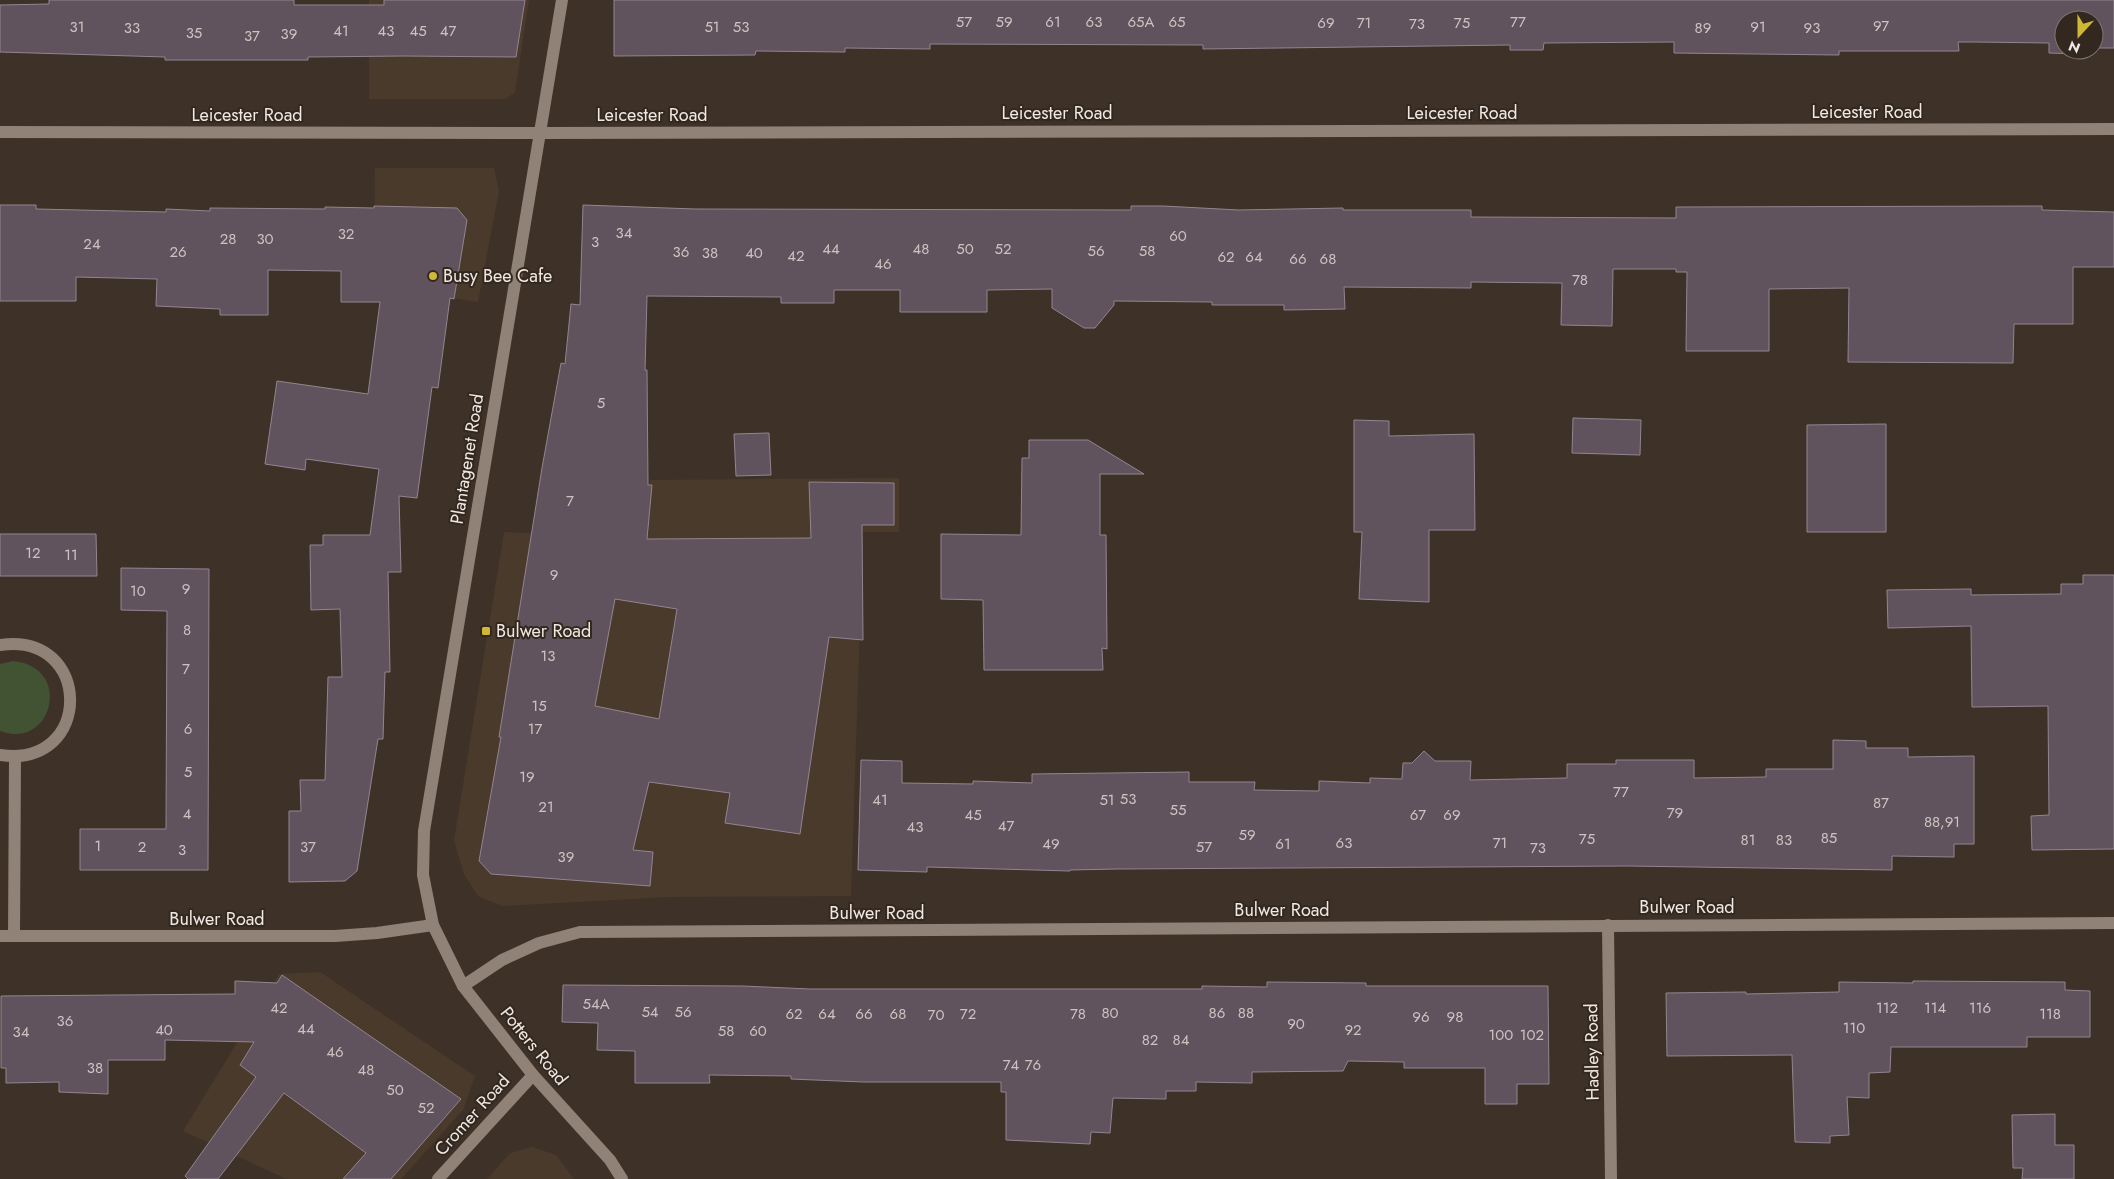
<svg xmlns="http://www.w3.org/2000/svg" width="2114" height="1179" font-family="Jost,sans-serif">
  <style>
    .built { fill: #4a3a2b }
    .green { fill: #425334 }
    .building { fill: #60535d; stroke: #938590; fill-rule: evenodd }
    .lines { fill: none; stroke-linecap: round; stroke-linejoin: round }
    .minor { stroke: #908277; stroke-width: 12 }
    .tertiary { stroke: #908277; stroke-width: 12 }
    .poi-dot { fill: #d0b837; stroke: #33281f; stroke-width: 2 }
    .labels { text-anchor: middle; stroke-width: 4; stroke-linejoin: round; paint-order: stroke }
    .number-label { font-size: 15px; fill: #ccc3c1 }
    .street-label { font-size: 18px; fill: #f0e8e2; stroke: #33281f }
    .poi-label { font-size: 18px; fill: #f0e8e2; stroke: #33281f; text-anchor: start }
  </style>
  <rect width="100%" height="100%" fill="#3e3228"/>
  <!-- built -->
  <g class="built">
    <path d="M369 0H529L515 92 506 99H369Z"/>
    <path d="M375 168H494L499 191 478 302 374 286Z"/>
    <path d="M899 478V532H863L851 896 668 897 502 906 478 896 464 874 454 841 504 532 648 538 650 480Z"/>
    <path d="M320 972 475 1076 463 1110 401 1179H286L183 1131 279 974Z"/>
    <path d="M532 1147 556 1155 574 1179H487L510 1153Z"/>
  </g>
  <!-- green -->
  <path class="green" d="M13 661C74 667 52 751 0 731V664Z"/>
  <!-- building -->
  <g class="building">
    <path d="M49 0H294V5H384V0H525L516 57 403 56 308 57V60H165V57L0 52V5L49 4Z"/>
    <path d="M614 0H2114V48H2094V20H2064V50H2081V54L2049 53V43L1974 42H1958L1959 51H1839V55L1674 53V42L1544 43 1543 50H1510V45L1203 49V45L930 44V49L845 48V52L756 51 755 55 614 56Z"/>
    <path d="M0 205H36V209L166 212V209L210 211V208L325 209V207L374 208V206L457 208 467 220 454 299 450 298 438 388 432 387 417 498 399 496 401 572H388L390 672H385L383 739H378L357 871 345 881 289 882V811H301L300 780H325L328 677H342L340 609 311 610 310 545H323V535H370L379 469 306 459 305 470 265 464 277 381 368 394 380 302H341V271L268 270V315H220V309L156 306 157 279 76 277V301H0Z"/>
    <path d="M583 205 695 209 1131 210V206H1163L1239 210 1343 208V210H1471V217L1676 218V207L2042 206V210L2114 212V267H2073V324H2014L2013 363 1848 362 1849 288 1769 289V351H1686L1687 272H1676V269H1613L1612 326 1561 325 1562 283 1471 282V288L1344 287 1345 309 1284 310V305H1212V302L1114 301V305L1095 328H1084L1052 308V289L987 290V312H900V290H834V303H781V297L647 296 645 370H647L648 485H652L647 539 811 538 809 482 894 483V525H862L863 640 829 637 800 834 725 823 730 793 649 782 633 850 653 852 650 886 491 874 479 861 501 737H499L542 468 561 363 565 364 571 304 580 305ZM615 599 677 609 659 719 595 706Z"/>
    <path d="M1573 418 1641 420 1640 455 1572 453Z"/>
    <path d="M1354 420 1389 421V436L1474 434 1475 530H1429V602L1359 599 1362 532H1354Z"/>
    <path d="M1886 424V532H1807V425Z"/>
    <path d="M769 433 771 475 736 476 734 434Z"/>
    <path d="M1029 440H1088L1144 474H1100V535H1106L1107 649 1102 648 1103 670H984L983 600 941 599V534L1021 535 1022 458H1029Z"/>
    <path d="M0 534H96L97 576H0Z"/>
    <path d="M121 568 209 569 208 870H80V829H166L167 611 121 610Z"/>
    <path d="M2083 575H2114V849L2032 850 2031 816 2049 815 2048 706 1972 707 1971 626 1888 628 1887 590 1971 589V595L2061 594V584H2083Z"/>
    <path d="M1833 740 1866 741V748H1908V757L1974 756V844H1954V857L1892 856V870L1628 866 1117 869 1070 870V871L927 867V872L858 870 861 760 902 761V783L973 784V781L1032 783V774L1189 772V782H1255L1254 790 1319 791V781L1370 783V778L1402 779 1403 763H1412L1424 751 1435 761H1471L1470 780 1567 778V764H1616V760H1694V778L1766 777V769H1833Z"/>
    <path d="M282 975 461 1099 391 1179H343L366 1153 284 1093 218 1179H188L185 1176 256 1077 240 1065 254 1042 165 1040V1060H108V1094L59 1092V1082L6 1083V1068H1V996L235 994V981L277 983Z"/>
    <path d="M1913 981 2065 982V990L2090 991V1037H2027V1047H1891L1890 1072 1869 1073V1098L1847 1097 1849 1135 1830 1136V1143L1795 1142 1792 1055 1667 1056 1666 993 1746 992V994L1839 992V982L1913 983Z"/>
    <path d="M1267 982 1366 983V986H1548L1549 1084H1517V1104H1485V1068H1404V1062L1348 1061 1343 1071 1252 1072V1083L1196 1082V1091H1166V1099L1113 1098 1110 1133 1091 1132 1090 1144 1006 1140V1092H1001V1082H863L791 1079V1076L709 1075 710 1083H635V1051L597 1050 598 1023 562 1022 563 985 742 986 810 989H1202V986L1267 987Z"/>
    <path d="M2055 1114V1145H2074V1179H2022L2023 1168H2013L2012 1115Z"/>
  </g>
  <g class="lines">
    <!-- minor -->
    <g class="minor">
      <path d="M0 132 540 133 2114 129"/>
      <path d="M0 645C93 631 94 769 0 755"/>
      <path d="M1608 925 1611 1179"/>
      <path d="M0 936H335L377 933 433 925"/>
      <path d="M14 936 15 757"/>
      <path d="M463 986 502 960 539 943 580 932 2114 923"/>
      <path d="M438 1179 533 1075"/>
    </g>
    <!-- tertiary -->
    <path class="tertiary" d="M562 0 424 831 423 875 433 925 463 986 533 1075 610 1160 622 1179"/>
  </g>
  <!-- markers -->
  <g class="poi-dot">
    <circle cx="433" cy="276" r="5"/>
    <rect x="481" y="626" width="10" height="10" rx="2.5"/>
  </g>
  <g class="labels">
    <!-- number labels -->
    <g class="number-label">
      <text x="964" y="27">57</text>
      <text x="1004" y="27">59</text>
      <text x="1053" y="27">61</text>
      <text x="1094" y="27">63</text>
      <text x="1141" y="27">65A</text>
      <text x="1177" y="27">65</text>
      <text x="1518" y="27">77</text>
      <text x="1326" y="28">69</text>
      <text x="1364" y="28">71</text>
      <text x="1462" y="28">75</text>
      <text x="1417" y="29">73</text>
      <text x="1881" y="31">97</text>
      <text x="77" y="32">31</text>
      <text x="712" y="32">51</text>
      <text x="741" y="32">53</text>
      <text x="1758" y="32">91</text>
      <text x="132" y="33">33</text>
      <text x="1703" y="33">89</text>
      <text x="1812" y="33">93</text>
      <text x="341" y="36">41</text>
      <text x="386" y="36">43</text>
      <text x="418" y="36">45</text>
      <text x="448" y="36">47</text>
      <text x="194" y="38">35</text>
      <text x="289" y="39">39</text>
      <text x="252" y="41">37</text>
      <text x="624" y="238">34</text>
      <text x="346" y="239">32</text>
      <text x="1178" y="241">60</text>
      <text x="228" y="244">28</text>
      <text x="265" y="244">30</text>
      <text x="595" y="247">3</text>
      <text x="92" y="249">24</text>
      <text x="831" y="254">44</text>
      <text x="921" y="254">48</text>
      <text x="965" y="254">50</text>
      <text x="1003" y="254">52</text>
      <text x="1096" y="256">56</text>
      <text x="1147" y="256">58</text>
      <text x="178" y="257">26</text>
      <text x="681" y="257">36</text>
      <text x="710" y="258">38</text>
      <text x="754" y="258">40</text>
      <text x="796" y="261">42</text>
      <text x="1226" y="262">62</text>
      <text x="1254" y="262">64</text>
      <text x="1298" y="264">66</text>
      <text x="1328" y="264">68</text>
      <text x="883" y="269">46</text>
      <text x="1580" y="285">78</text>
      <text x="601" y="408">5</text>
      <text x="570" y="506">7</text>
      <text x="33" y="558">12</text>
      <text x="71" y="560">11</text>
      <text x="554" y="580">9</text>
      <text x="186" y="594">9</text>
      <text x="138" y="596">10</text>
      <text x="187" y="635">8</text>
      <text x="548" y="661">13</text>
      <text x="186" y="674">7</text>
      <text x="539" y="711">15</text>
      <text x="188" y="734">6</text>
      <text x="535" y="734">17</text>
      <text x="188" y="777">5</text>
      <text x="527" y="782">19</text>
      <text x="1621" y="797">77</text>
      <text x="1128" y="804">53</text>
      <text x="880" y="805">41</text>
      <text x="1107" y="805">51</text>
      <text x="1881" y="808">87</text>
      <text x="546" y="812">21</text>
      <text x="1178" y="815">55</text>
      <text x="1675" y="818">79</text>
      <text x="187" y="819">4</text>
      <text x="973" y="820">45</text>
      <text x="1418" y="820">67</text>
      <text x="1452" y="820">69</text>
      <text x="1942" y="827">88,91</text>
      <text x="1006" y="831">47</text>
      <text x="915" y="832">43</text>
      <text x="1247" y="840">59</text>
      <text x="1829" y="843">85</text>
      <text x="1587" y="844">75</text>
      <text x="1748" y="845">81</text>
      <text x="1784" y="845">83</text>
      <text x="1344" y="848">63</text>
      <text x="1500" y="848">71</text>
      <text x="1051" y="849">49</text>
      <text x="1283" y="849">61</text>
      <text x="98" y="851">1</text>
      <text x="142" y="852">2</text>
      <text x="308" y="852">37</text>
      <text x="1204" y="852">57</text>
      <text x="1538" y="853">73</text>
      <text x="182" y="855">3</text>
      <text x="566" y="862">39</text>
      <text x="596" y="1009">54A</text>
      <text x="279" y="1013">42</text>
      <text x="1887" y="1013">112</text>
      <text x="1935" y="1013">114</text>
      <text x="1980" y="1013">116</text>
      <text x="650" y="1017">54</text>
      <text x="683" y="1017">56</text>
      <text x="1110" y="1018">80</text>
      <text x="1217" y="1018">86</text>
      <text x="1246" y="1018">88</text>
      <text x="794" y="1019">62</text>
      <text x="827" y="1019">64</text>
      <text x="864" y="1019">66</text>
      <text x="898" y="1019">68</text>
      <text x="968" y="1019">72</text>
      <text x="1078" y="1019">78</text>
      <text x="2050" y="1019">118</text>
      <text x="936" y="1020">70</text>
      <text x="1421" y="1022">96</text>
      <text x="1455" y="1022">98</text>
      <text x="65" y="1026">36</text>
      <text x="1296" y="1029">90</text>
      <text x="1854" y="1033">110</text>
      <text x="306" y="1034">44</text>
      <text x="164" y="1035">40</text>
      <text x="1353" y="1035">92</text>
      <text x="726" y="1036">58</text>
      <text x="758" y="1036">60</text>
      <text x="21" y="1037">34</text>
      <text x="1501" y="1040">100</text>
      <text x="1532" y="1040">102</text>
      <text x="1150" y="1045">82</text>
      <text x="1181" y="1045">84</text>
      <text x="335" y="1057">46</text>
      <text x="1011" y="1070">74</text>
      <text x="1033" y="1070">76</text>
      <text x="95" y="1073">38</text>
      <text x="366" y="1075">48</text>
      <text x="395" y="1095">50</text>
      <text x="426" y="1113">52</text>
    </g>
    <!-- street labels -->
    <g class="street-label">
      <text x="1867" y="118">Leicester Road</text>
      <text x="1057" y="119">Leicester Road</text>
      <text x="1462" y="119">Leicester Road</text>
      <text x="247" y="121">Leicester Road</text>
      <text x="652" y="121">Leicester Road</text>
      <text transform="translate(467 459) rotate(-81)" y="6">Plantagenet Road</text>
      <text x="1687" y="913">Bulwer Road</text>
      <text x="1282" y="916">Bulwer Road</text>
      <text x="877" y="919">Bulwer Road</text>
      <text x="217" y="925">Bulwer Road</text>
      <text transform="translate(534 1046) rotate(51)" y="6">Potters Road</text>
      <text transform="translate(1592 1052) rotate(-91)" y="6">Hadley Road</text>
      <text transform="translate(472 1115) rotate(-48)" y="6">Cromer Road</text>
    </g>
    <!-- poi labels -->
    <g class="poi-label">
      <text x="443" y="282">Busy Bee Cafe</text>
      <text x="496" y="637">Bulwer Road</text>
    </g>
  </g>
  <!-- north arrow -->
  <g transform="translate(2079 35) rotate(201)"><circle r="24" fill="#33281f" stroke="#7f756d"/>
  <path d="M0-4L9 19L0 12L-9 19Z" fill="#d0b837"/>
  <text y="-8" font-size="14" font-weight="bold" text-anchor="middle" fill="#f0e8e2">N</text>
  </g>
</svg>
